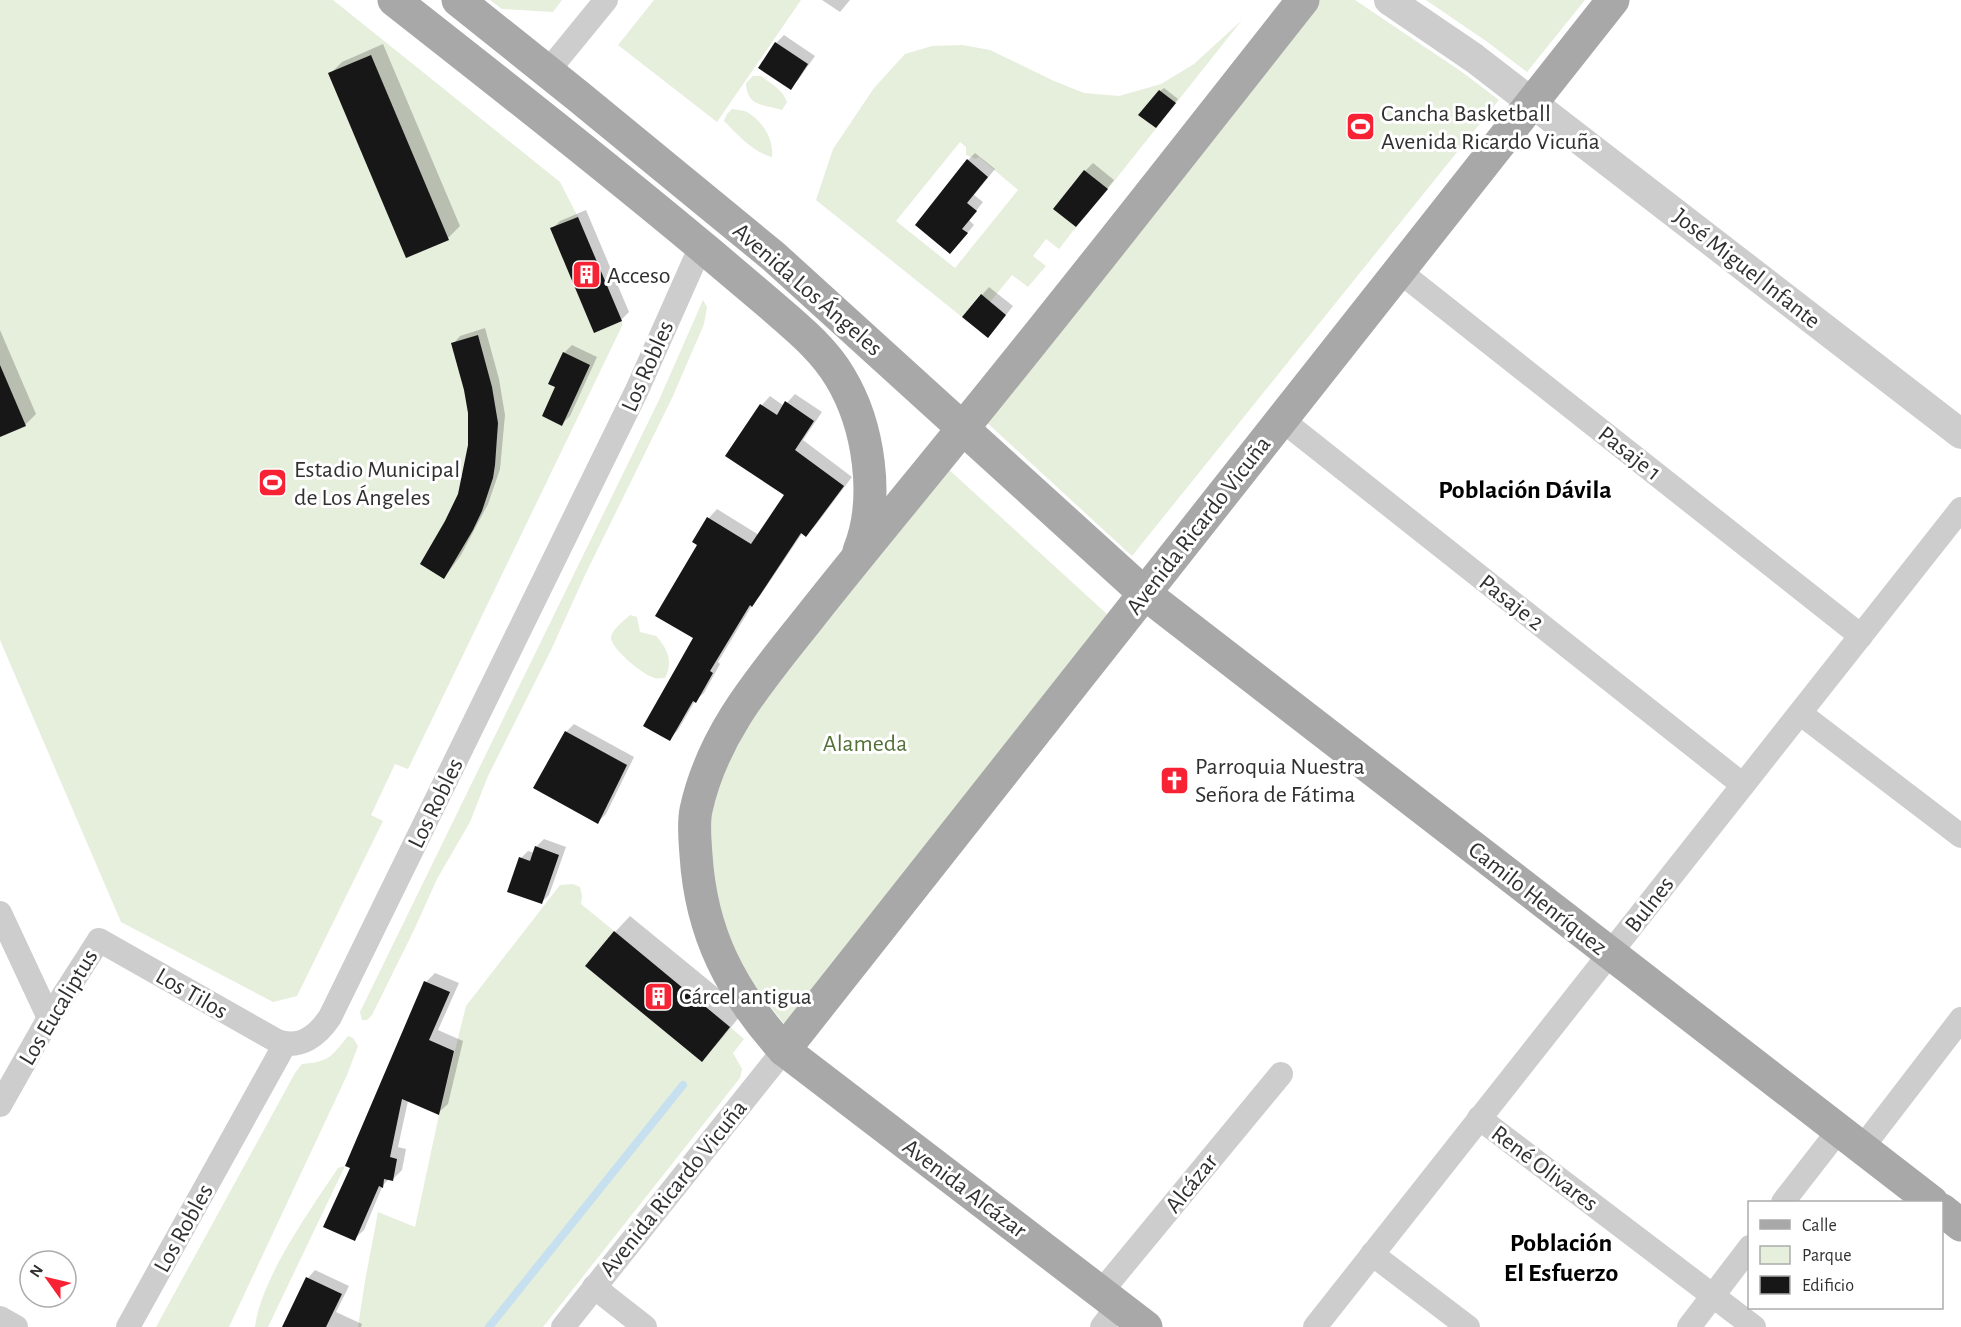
<svg xmlns="http://www.w3.org/2000/svg" width="1961" height="1327" font-family="'Alegreya Sans',sans-serif">
  <style>
    .green { fill: #e6eedc; fill-rule: evenodd }
    .shadow { fill: #0003 }
    .lines { fill: none; stroke-linecap: round; stroke-linejoin: round }
    .stream { stroke: #c7e0f0; stroke-width: 8 }
    .building { fill: #171717 }
    .minor { stroke: #cdcdcd; stroke-width: 24 }
    .tertiary { stroke: #cdcdcd; stroke-width: 30 }
    .primary { stroke: #a8a8a8; stroke-width: 33 }
    .labels { text-anchor: middle; stroke-width: 6; stroke-linejoin: round; paint-order: stroke }
    .poi-label { font-size: 24px; fill: #303030; stroke: #fff; text-anchor: start }
    .street-label { font-size: 24px; fill: #303030; stroke: #fff }
    .park-label { font-size: 24px; fill: #537038; stroke: #fff }
    .neighbourhood-label { font-size: 26px; font-weight: bold; fill: #000; stroke: #fff }
  </style>
  <rect width="100%" height="100%" fill="#fff"/>
  <!-- green -->
  <g class="green">
    <path d="M0 0H333L560 182 578 217 622 321V326L408 769 395 764 371 815 383 821 297 996 273 1002 121 922 0 640Z"/>
    <path d="M490 0H562L553 12 502 9Z"/>
    <path d="M654 0H801L717 122 618 45Z"/>
    <path d="M1316 0H1355L1462 72 1499 100 1132 556 983 419Z"/>
    <path d="M1426 0H1585L1527 72 1486 41Z"/>
    <path d="M1242 20 1108 189 1088 173H1082L1053 209 1076 227 1059 249 1046 239 1033 256 1046 266 1028 287 1012 275 990 302 980 294 962 317 816 200 833 149 874 88 905 54 932 46 962 45 990 50 1054 81 1084 93 1119 96 1161 84 1194 64ZM960 142 966 147V155L976 159 979 157 1018 190 955 268 896 221Z"/>
    <path d="M753 76H761L776 87 783 94 787 102 782 110C763 104 747 107 746 83Z"/>
    <path d="M732 109C737 110 743 110 747 112 763 121 774 140 772 157 754 153 737 134 724 121L727 114Z"/>
    <path d="M703 300 707 307 704 324 673 396 585 575 551 650 488 776 470 822 437 879 414 930 372 1015 367 1020H362L360 1012 659 400Z"/>
    <path d="M946 467 1108 615 785 1025 744 972 718 917 705 814 742 723Z"/>
    <path d="M630 615 637 617 640 632 656 636C667 648 674 662 665 678 663 678 656 679 655 678 644 676 610 648 611 637 613 628 624 621 630 615Z"/>
    <path d="M573 884 580 887 582 896 581 904 614 931 585 966 701 1061 730 1027 744 1039 733 1053 742 1069 740 1078 543 1327H358L365 1281 378 1212 415 1227 439 1115 466 1006 560 885Z"/>
    <path d="M348 1036 353 1038 358 1046 347 1075 229 1327H156L295 1073 302 1064C329 1062 331 1057 348 1036Z"/>
    <path d="M345 1166 268 1327H255C261 1278 311 1209 338 1168Z"/>
  </g>
  <!-- shadow -->
  <g class="shadow">
    <path d="M822 0H850L840 12Z"/>
    <path d="M784 35 815 56 798 80 790 88 776 43Z"/>
    <path d="M383 44 460 226 448 238 330 74 342 62Z"/>
    <path d="M1164 88 1178 99 1159 123 1160 91Z"/>
    <path d="M975 153 995 169 974 195 983 202 969 220 974 225 958 244 968 160Z"/>
    <path d="M1093 163 1114 180 1084 218 1085 171Z"/>
    <path d="M586 210 629 312 621 320 552 229 560 221Z"/>
    <path d="M989 287 1013 306 995 329 982 295Z"/>
    <path d="M485 328 499 379 505 415 500 469 488 504 461 555 444 578 447 521 459 494 470 445V413L465 389 453 344 460 336Z"/>
    <path d="M0 330 36 414 25 425 0 436Z"/>
    <path d="M572 345 597 357 570 416 562 424 557 386 564 353Z"/>
    <path d="M795 394 822 412 803 440 852 477 815 526 806 535 803 532 760 596 754 602 718 662 720 664 704 693 695 701 678 730 669 739 695 638 699 545 694 542 709 518 717 509 759 535 786 495 727 455 762 405 770 396 784 406Z"/>
    <path d="M574 724 634 757 606 814 598 822 566 732Z"/>
    <path d="M544 839 566 847 549 895 541 903 521 858 528 851 535 853 536 847Z"/>
    <path d="M630 916 745 1010 717 1044 702 1060 615 932Z"/>
    <path d="M435 973 459 983 438 1030 463 1041 448 1104 438 1113 408 1101 398 1147 406 1149 402 1170 392 1180 389 1179 383 1185 364 1230 354 1239 352 1168 426 982Z"/>
    <path d="M315 1270 349 1286 336 1312 362 1324 361 1327H283L308 1278Z"/>
  </g>
  <g class="lines">
    <!-- stream -->
    <path class="stream" d="M489 1327 683 1085"/>
  </g>
  <!-- building -->
  <g class="building">
    <path d="M775 42 808 64 791 90 758 68Z"/>
    <path d="M371 55 449 240 406 258 328 73Z"/>
    <path d="M1159 90 1176 103 1156 128 1138 115Z"/>
    <path d="M967 159 988 177 967 203 977 211 962 229 968 233 950 254 915 225Z"/>
    <path d="M1084 170 1108 189 1076 227 1053 209Z"/>
    <path d="M578 217 622 321 594 333 550 228Z"/>
    <path d="M981 294 1006 315 988 338 962 317Z"/>
    <path d="M478 335 492 387 498 423 495 465 493 478 482 511 473 530 444 579 420 564 445 521 458 494 468 445V413L464 390 451 343Z"/>
    <path d="M563 352 590 365 562 426 542 416 555 387 548 384Z"/>
    <path d="M0 365 26 426 0 437Z"/>
    <path d="M785 401 814 421 795 450 844 486 806 537 801 533 752 607 750 605 710 671 713 673 696 703 693 701 670 741 643 726 693 638 655 616 697 545 692 542 707 517 751 544 784 495 725 456 760 404 777 415Z"/>
    <path d="M565 731 627 765 598 824 533 788Z"/>
    <path d="M535 846 559 855 542 904 507 892 519 857 530 861Z"/>
    <path d="M614 931 730 1027 702 1062 585 966Z"/>
    <path d="M424 981 450 992 429 1040 454 1051 439 1115 402 1099 390 1157 397 1159 393 1181 384 1179 383 1188 379 1186 355 1241 323 1227 350 1168 345 1166Z"/>
    <path d="M306 1277 342 1294 326 1327H282Z"/>
  </g>
  <g class="lines">
    <!-- minor -->
    <g class="minor">
      <path d="M548 71 606 0"/>
      <path d="M1399 271 1861 636"/>
      <path d="M1282 420 1743 785"/>
      <path d="M1801 714 1961 836"/>
      <path d="M0 913 49 1018"/>
      <path d="M0 1105 49 1018 99 940 277 1041C300 1050 318 1035 330 1017L637 390 701 246"/>
      <path d="M1479 1118 1754 1327"/>
      <path d="M1862 1148 1961 1019"/>
      <path d="M1783 1202 1839 1130"/>
      <path d="M1372 1254 1468 1327"/>
      <path d="M594 1287 645 1327"/>
      <path d="M1101 1292 1281 1074"/>
      <path d="M0 1318 16 1327"/>
      <path d="M128 1327 285 1044"/>
      <path d="M563 1327 784 1050"/>
      <path d="M1102 1327 1118 1306"/>
      <path d="M1315 1327 1961 509"/>
      <path d="M1689 1327 1750 1247"/>
    </g>
    <!-- tertiary -->
    <path class="tertiary" d="M1389 0 1474 58 1961 434"/>
    <!-- primary -->
    <g class="primary">
      <path d="M394 0C501 84 608 168 712 255 732 272 752 289 771 305 796 327 823 348 840 377 869 425 880 499 859 551"/>
      <path d="M458 0 578 96 773 256 1144 593 1932 1202"/>
      <path d="M784 1050 1613 0"/>
      <path d="M1942 1210 1961 1225"/>
      <path d="M1146 1327 784 1050C731 991 701 934 696 855 695 840 693 824 696 810 713 731 765 674 813 613 862 551 913 490 963 428 1078 287 1190 143 1303 0"/>
    </g>
  </g>
  <!-- icons -->
  <defs>
    <symbol id="stadium-square" viewBox="-11 -11 22 22"><rect x="-9" y="-9" width="18" height="18" rx="4" fill="#f72233" stroke="#fff"/><path d="M0-5a6.5 5 0 1 0 0 10a6.5 5 0 1 0 0-10ZM-3.5-1.8h7v3.6h-7Z" fill="#fff"/></symbol>
    <symbol id="building-square" viewBox="-11 -11 22 22"><rect x="-9" y="-9" width="18" height="18" rx="4" fill="#f72233" stroke="#fff"/><path d="M-4-6H4V6H1V3H-1V6H-4ZM-2.5-4.3h1.7v1.8h-1.7ZM.8-4.3h1.7v1.8H.8ZM-2.5-1h1.7V.8h-1.7ZM.8-1h1.7V.8H.8Z" fill="#fff"/></symbol>
    <symbol id="church-square" viewBox="-11 -11 22 22"><rect x="-9" y="-9" width="18" height="18" rx="4" fill="#f72233" stroke="#fff"/><path d="M-1.2-6h2.4v3.5h3.3v2.4h-3.3V6h-2.4V-.1h-3.3v-2.4h3.3Z" fill="#fff"/></symbol>
  </defs>
  <g fill-rule="evenodd">
    <use href="#stadium-square" x="1344" y="110" width="33" height="33"/>
    <use href="#building-square" x="570" y="258" width="33" height="33"/>
    <use href="#stadium-square" x="256" y="466" width="33" height="33"/>
    <use href="#church-square" x="1158" y="764" width="33" height="33"/>
    <use href="#building-square" x="642" y="980" width="33" height="33"/>
  </g>
  <g class="labels">
    <!-- poi labels -->
    <g class="poi-label">
      <text x="1381" y="121">Cancha Basketball<tspan x="1381" dy="28">Avenida Ricardo Vicuña</tspan></text>
      <text x="607" y="283">Acceso</text>
      <text x="294" y="477">Estadio Municipal<tspan x="294" dy="28">de Los Ángeles</tspan></text>
      <text x="1195" y="774">Parroquia Nuestra<tspan x="1195" dy="28">Señora de Fátima</tspan></text>
      <text x="679" y="1004">Cárcel antigua</text>
    </g>
    <!-- street labels -->
    <g class="street-label">
      <text transform="translate(1747 268) rotate(38)" y="8">José Miguel Infante</text>
      <text transform="translate(808 289) rotate(41)" y="8">Avenida Los Ángeles</text>
      <text transform="translate(647 366) rotate(-66)" y="8">Los Robles</text>
      <text transform="translate(1630 453) rotate(38)" y="8">Pasaje 1</text>
      <text transform="translate(1198 525) rotate(-52)" y="8">Avenida Ricardo Vicuña</text>
      <text transform="translate(1512 602) rotate(38)" y="8">Pasaje 2</text>
      <text transform="translate(435 803) rotate(-64)" y="8">Los Robles</text>
      <text transform="translate(1538 898) rotate(38)" y="8">Camilo Henríquez</text>
      <text transform="translate(1649 904) rotate(-52)" y="8">Bulnes</text>
      <text transform="translate(192 993) rotate(30)" y="8">Los Tilos</text>
      <text transform="translate(58 1007) rotate(-59)" y="8">Los Eucaliptus</text>
      <text transform="translate(1545 1168) rotate(37)" y="8">René Olivares</text>
      <text transform="translate(1191 1183) rotate(-51)" y="8">Alcázar</text>
      <text transform="translate(673 1188) rotate(-51)" y="8">Avenida Ricardo Vicuña</text>
      <text transform="translate(965 1188) rotate(37)" y="8">Avenida Alcázar</text>
      <text transform="translate(183 1228) rotate(-61)" y="8">Los Robles</text>
    </g>
    <!-- park labels -->
    <g class="park-label">
      <text x="865" y="751">Alameda</text>
    </g>
    <!-- neighbourhood labels -->
    <g class="neighbourhood-label">
      <text x="1525" y="498">Población Dávila</text>
      <text x="1561" y="1251">Población<tspan x="1561" dy="30">El Esfuerzo</tspan></text>
    </g>
  </g>
  <!-- legend -->
  <rect x="1748" y="1201" width="195" height="108" fill="#ffffff" stroke="#acacac" stroke-width="1.5"/>
  <rect x="1760" y="1220" width="30" height="9" fill="#a8a8a8" stroke="#acacac" stroke-width="1.5"/>
  <text x="1802" y="1231" font-size="18" fill="#303030">Calle</text>
  <rect x="1760" y="1246" width="30" height="18" fill="#e6eedc" stroke="#acacac" stroke-width="1.5"/>
  <text x="1802" y="1261" font-size="18" fill="#303030">Parque</text>
  <rect x="1760" y="1276" width="30" height="18" fill="#171717" stroke="#acacac" stroke-width="1.5"/>
  <text x="1802" y="1291" font-size="18" fill="#303030">Edificio</text>
  <!-- north arrow -->
  <g transform="translate(48 1279) rotate(304)"><circle r="28" fill="#ffffff" stroke="#acacac" stroke-width="1.5"/>
  <path d="M0-4.5L10 22L0 15L-10 22Z" fill="#f72233"/>
  <text y="-9" font-size="16" font-weight="bold" text-anchor="middle" fill="#303030">N</text>
  </g>
</svg>
